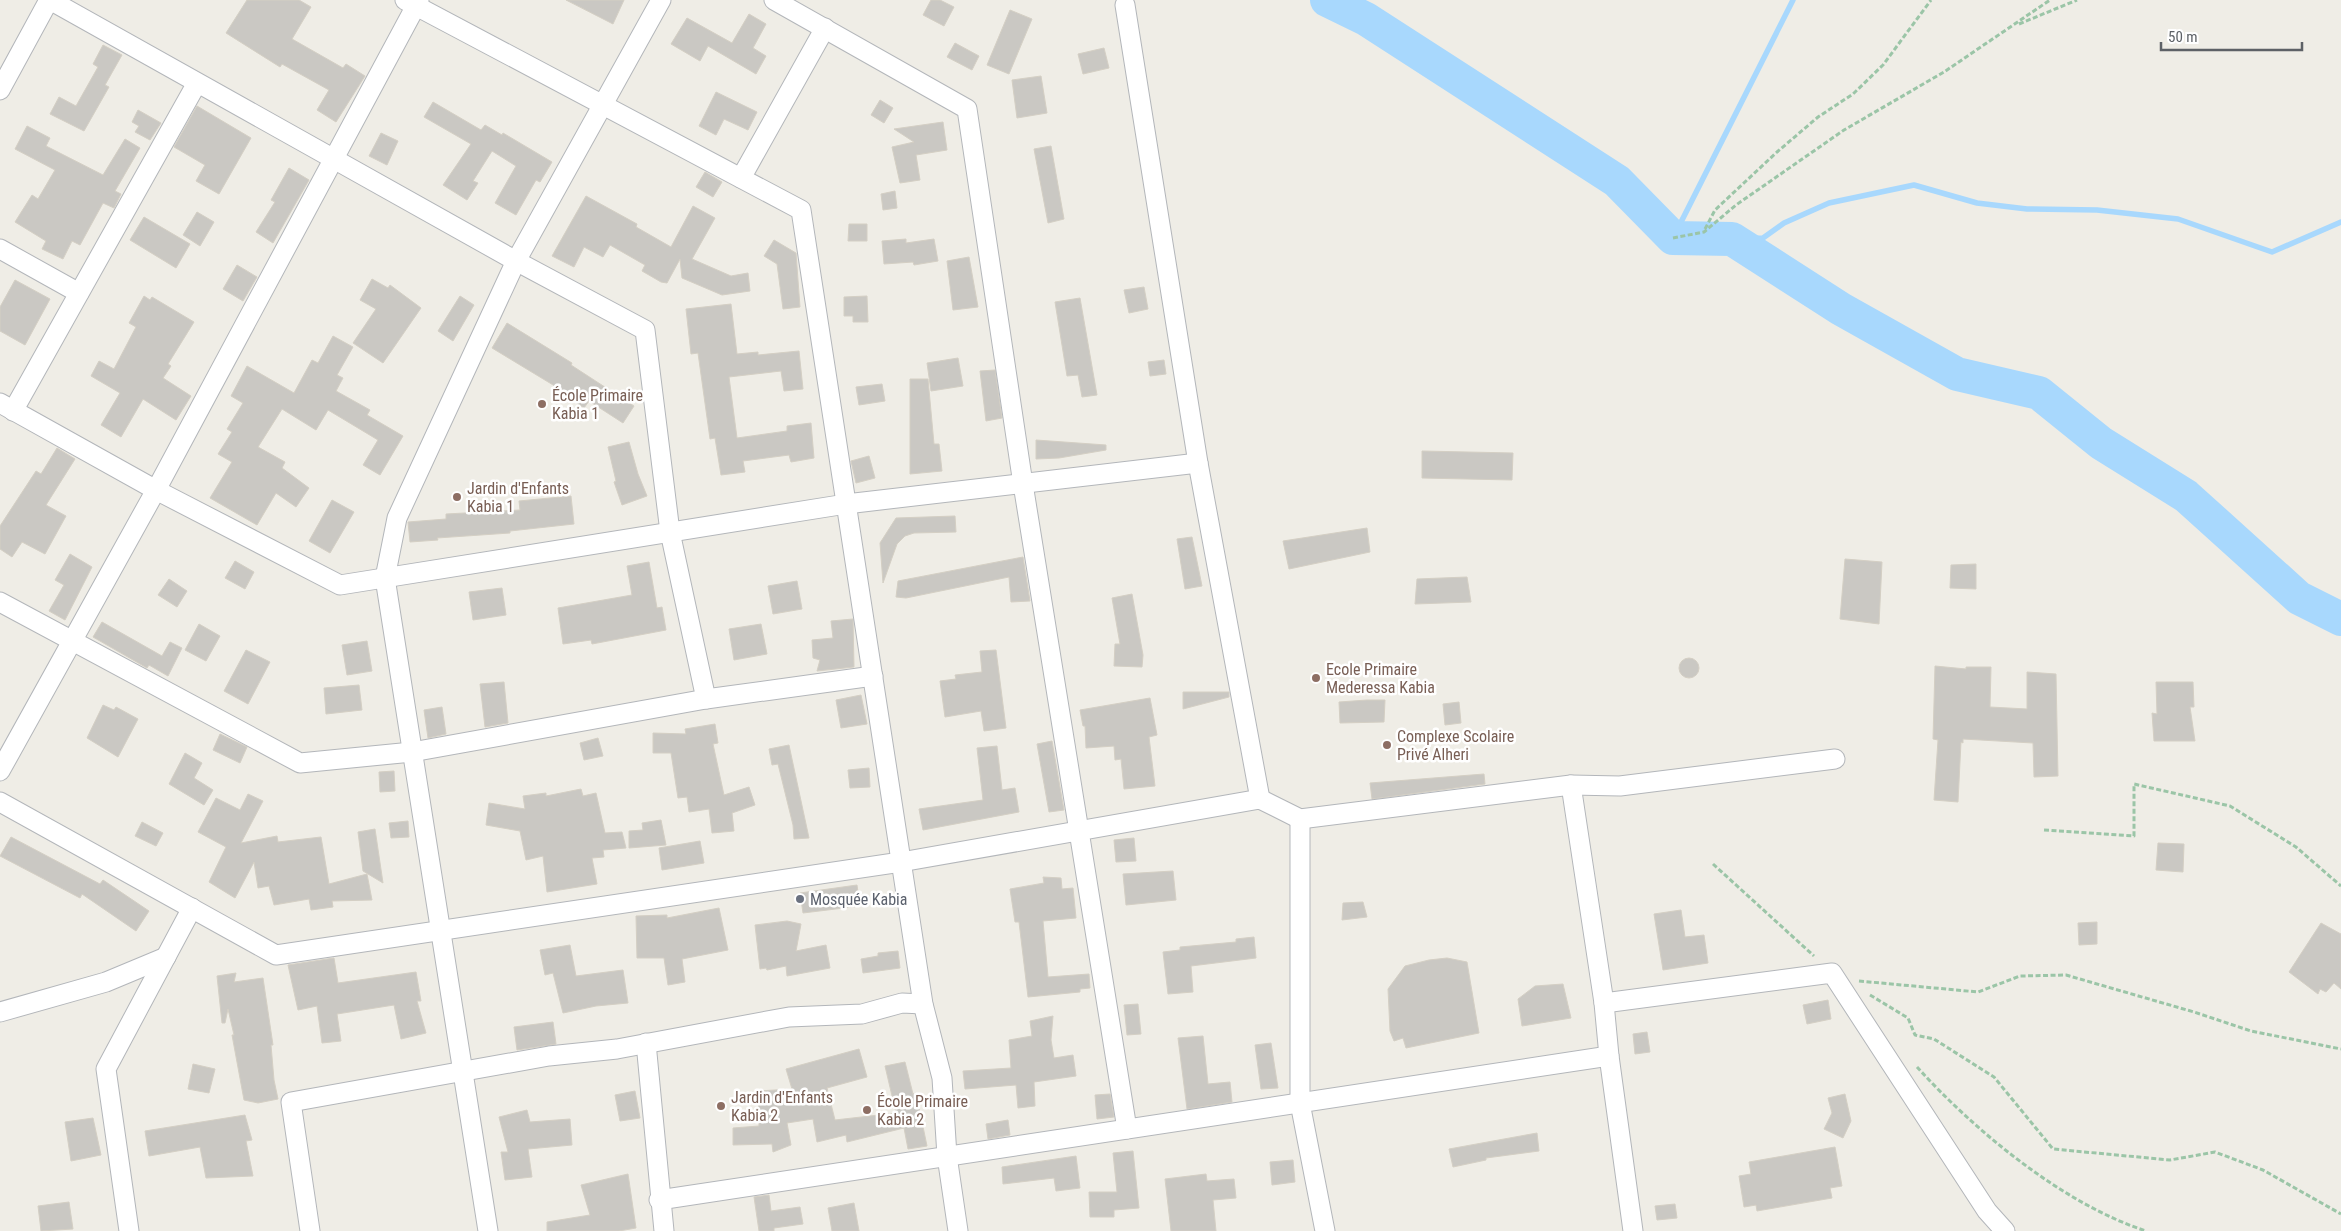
<svg xmlns="http://www.w3.org/2000/svg" width="2341" height="1231" font-family="'Roboto Condensed',sans-serif">
  <style>
    .lines { fill: none; stroke-linecap: round; stroke-linejoin: round }
    .stream { stroke: #a8d8fd; stroke-width: 5.5 }
    .river { stroke: #a8d8fd; stroke-width: 34 }
    .building { fill: #cac8c3; stroke: #d4cfc4 }
    .minor-casing { stroke: #b3b6ba; stroke-width: 21 }
    .path { stroke: #9bc5a7; stroke-width: 3; stroke-dasharray: 5 2.5; stroke-linecap: butt }
    .minor { stroke: #fff; stroke-width: 19 }
    .education-dot { fill: #8d6e63; stroke: #fff; stroke-width: 2 }
    .worship-dot { fill: #6b7280; stroke: #fff; stroke-width: 2 }
    .labels { text-anchor: middle; stroke-width: 5; stroke-linejoin: round; paint-order: stroke }
    .education-label { font-size: 16px; fill: #785e54; stroke: #fff; text-anchor: start }
    .worship-label { font-size: 16px; fill: #5b616d; stroke: #fff; text-anchor: start }
  </style>
  <rect width="100%" height="100%" fill="#efede6"/>
  <g class="lines">
    <!-- stream -->
    <g class="stream">
      <path d="M1673 238 1793 0"/>
      <path d="M1732 239 1763 238 1784 223 1829 203 1914 185 1977 203 2027 209 2097 210 2178 219 2272 252 2341 222"/>
    </g>
    <!-- river -->
    <path class="river" d="M1327 0 1366 19 1617 181 1673 238 1732 239 1841 309 1957 374 2039 393 2101 443 2186 496 2299 598 2341 619"/>
  </g>
  <!-- building -->
  <g class="building">
    <path d="M247 0H299L311 7 292 39 343 68 346 64 365 76 336 122 317 110 329 90 282 64 280 67 226 33Z"/>
    <path d="M566 0H624L613 24Z"/>
    <path d="M931 0H940L954 7 944 26 923 15Z"/>
    <path d="M1010 10 1032 19 1009 74 987 65Z"/>
    <path d="M749 14 766 24 753 48 766 56 756 74 708 46 700 61 671 44 687 18 732 43Z"/>
    <path d="M955 43 979 56 972 70 947 57Z"/>
    <path d="M103 45 122 55 105 85 109 87 84 131 50 114 59 97 76 106 98 67 93 64Z"/>
    <path d="M1104 48 1109 68 1083 74 1078 54Z"/>
    <path d="M1041 76 1047 113 1017 118 1012 80Z"/>
    <path d="M716 92 757 112 748 130 724 119 716 135 699 126Z"/>
    <path d="M880 100 893 108 884 123 871 115Z"/>
    <path d="M433 102 481 130 485 125 502 135 503 133 552 162 540 182 536 180 516 215 495 203 516 166 492 151 473 181 478 183 467 200 443 185 471 144 424 117Z"/>
    <path d="M197 106 251 138 219 194 196 181 205 165 174 147Z"/>
    <path d="M138 110 161 123 150 140 135 132 139 126 132 122Z"/>
    <path d="M943 122 947 150 916 155 920 180 900 183 892 147 914 142 894 129Z"/>
    <path d="M27 126 50 138 46 146 103 175 125 139 140 148 115 191 121 194 114 208 103 203 80 245 72 241 63 259 42 249 46 241 15 222 32 195 38 199 55 170 15 149Z"/>
    <path d="M381 133 398 141 387 165 369 156Z"/>
    <path d="M1051 146 1064 219 1048 223 1034 149Z"/>
    <path d="M289 168 309 180 273 243 256 232 275 202 271 200Z"/>
    <path d="M705 172 722 182 713 197 696 187Z"/>
    <path d="M895 191 897 208 883 210 881 194Z"/>
    <path d="M586 196 637 224 636 227 671 247 693 206 715 218 692 259 731 276 748 273 750 291 722 295 682 278 680 259 667 283 661 282 642 271 645 265 610 245 603 257 584 247 574 267 552 256Z"/>
    <path d="M197 212 214 222 200 246 183 235Z"/>
    <path d="M144 217 190 244 176 268 130 240Z"/>
    <path d="M849 224H867V241H848Z"/>
    <path d="M906 239V243L934 239 938 261 914 265 913 262 884 264 882 241Z"/>
    <path d="M774 240 796 253 800 307 783 309 777 264 764 256Z"/>
    <path d="M969 257 978 307 953 310 947 261Z"/>
    <path d="M237 265 257 277 243 301 223 289Z"/>
    <path d="M372 279 388 288 390 285 421 308 383 363 353 343 376 309 360 300Z"/>
    <path d="M15 280 50 299 25 345 0 331V307Z"/>
    <path d="M1144 287 1148 309 1129 313 1124 290Z"/>
    <path d="M144 296 150 300 152 297 194 322 168 364 171 366 163 378 191 396 176 420 143 399 121 437 101 425 120 393 91 376 99 361 114 369 136 327 129 323Z"/>
    <path d="M460 296 474 305 453 341 438 331Z"/>
    <path d="M867 296 868 322H853V316H844V297Z"/>
    <path d="M1080 298 1097 395 1082 397 1078 375 1067 376 1055 302Z"/>
    <path d="M731 304 737 354 758 352V355L799 351 803 389 784 391 781 371 729 377 737 438 787 431V426L811 423 814 458 791 462 789 455 743 461 745 472 721 475 715 438 710 439 698 353 691 354 686 309Z"/>
    <path d="M507 323 572 363 571 365 634 406 623 423 589 401 584 408 562 393 563 391 492 348Z"/>
    <path d="M333 336 353 347 337 375 343 378 336 391 370 410 367 415 403 436 380 475 363 465 378 440 328 410 316 430 282 409 258 447 285 462 282 468 309 488 296 507 276 493 257 525 210 498 232 462 218 454 232 432 227 429 243 403 231 396 247 366 294 393 312 360 318 363Z"/>
    <path d="M958 358 963 386 931 391 927 363Z"/>
    <path d="M1164 360 1166 374 1150 376 1148 362Z"/>
    <path d="M995 370 1002 418 986 421 980 371Z"/>
    <path d="M910 379H928L934 444H939L942 471 910 474Z"/>
    <path d="M882 384 885 401 859 405 856 387Z"/>
    <path d="M1036 440 1106 445V450L1059 458 1036 459Z"/>
    <path d="M629 442 638 474 647 496 622 505 614 482 616 481 608 447Z"/>
    <path d="M57 448 75 459 46 505 66 516 45 554 22 542 12 557 0 549V526L36 471 41 474Z"/>
    <path d="M1422 451 1513 453 1512 480 1422 478Z"/>
    <path d="M869 456 875 478 856 483 851 461Z"/>
    <path d="M571 496 574 524 510 531V533L437 538 438 540 410 542 408 522 446 519V514L520 510 519 501Z"/>
    <path d="M332 500 354 512 330 553 309 541Z"/>
    <path d="M955 516 956 532 914 533 905 536 897 544 883 583 880 543 896 518Z"/>
    <path d="M1367 528 1370 552 1289 569 1283 541Z"/>
    <path d="M1192 537 1202 586 1185 589 1177 539Z"/>
    <path d="M70 554 92 567 65 620 49 611 64 585 55 580Z"/>
    <path d="M1023 557 1030 601 1011 602 1009 577 906 598 896 597 898 581Z"/>
    <path d="M1845 559 1882 562 1879 624 1840 619Z"/>
    <path d="M235 561 254 572 245 589 225 578Z"/>
    <path d="M649 562 657 608 662 607 666 630 592 644 591 640 563 644 558 608 632 595 627 566Z"/>
    <path d="M1976 564V589L1950 588 1951 565Z"/>
    <path d="M1467 577 1471 602 1415 604 1417 579Z"/>
    <path d="M169 579 187 591 177 607 158 595Z"/>
    <path d="M797 581 802 609 773 614 768 586Z"/>
    <path d="M502 588 506 615 473 620 469 592Z"/>
    <path d="M1132 594 1143 655 1142 667 1114 666 1115 644H1120L1112 598Z"/>
    <path d="M853 619 854 667 817 671 820 660 813 658 812 640 833 638 831 621Z"/>
    <path d="M102 622 162 656 170 642 182 648 168 676 149 665 147 668 93 637Z"/>
    <path d="M199 624 220 636 206 661 185 650Z"/>
    <path d="M761 624 767 654 734 660 729 629Z"/>
    <path d="M367 641 372 671 347 675 342 645Z"/>
    <path d="M246 650 270 662 248 704 224 691Z"/>
    <path d="M996 650 1006 728 984 731 981 711 945 717 940 681 956 679 955 675 982 672 980 651Z"/>
    <circle cx="1689" cy="668" r="10"/>
    <path d="M1935 666 1966 669V667H1991L1990 707 2027 709V672L2056 674 2058 776 2034 777 2033 743 1963 739V743L1961 742 1958 802 1934 800 1938 740 1933 739Z"/>
    <path d="M504 682 508 723 485 727 480 684Z"/>
    <path d="M2156 682H2193L2194 707H2190L2195 741H2154L2152 713 2157 714Z"/>
    <path d="M359 685 362 710 326 714 324 688Z"/>
    <path d="M1183 692H1229V697L1183 709Z"/>
    <path d="M861 695 867 724 841 728 836 700Z"/>
    <path d="M1150 698 1157 735 1149 737 1155 786 1124 789 1121 759 1115 760 1114 746 1086 748 1085 726H1083L1080 710Z"/>
    <path d="M1367 700H1385L1384 722 1340 723 1339 702Z"/>
    <path d="M1459 702 1461 723 1445 725 1443 704Z"/>
    <path d="M103 705 114 710 116 707 138 719 118 757 87 738Z"/>
    <path d="M442 707 446 734 428 738 424 710Z"/>
    <path d="M715 724 718 743 713 744 724 795 749 787 755 805 732 813 734 831 712 833 709 809 689 812 687 797 678 798 671 753H653V733L686 734 685 729Z"/>
    <path d="M220 734 247 747 240 763 213 750Z"/>
    <path d="M598 738 603 756 584 760 580 743Z"/>
    <path d="M1052 741 1064 810 1049 812 1037 744Z"/>
    <path d="M789 745 795 773 809 838 794 839 793 825 778 764 772 765 769 749Z"/>
    <path d="M997 746 1002 790 1015 788 1019 812 923 830 919 809 983 800 977 748Z"/>
    <path d="M185 753 202 763 194 778 213 790 204 805 169 784Z"/>
    <path d="M869 768 870 787 850 788 848 770Z"/>
    <path d="M394 771 395 791 380 792 379 772Z"/>
    <path d="M1484 774 1485 784 1372 799 1370 783Z"/>
    <path d="M581 789 583 796 596 793 605 833 622 832 626 848 603 850 604 857 592 858 597 884 547 892 543 856 526 860 520 831 486 825 489 803 525 809 523 796 546 793V796Z"/>
    <path d="M248 794 263 801 241 843 277 836 278 842 321 837 329 884 367 874 372 900 332 901 333 907 311 910 309 899 274 905 269 886 258 888 254 862 235 898 209 882 226 847 198 832 216 798 240 810Z"/>
    <path d="M661 820 666 845 629 848V831L643 830 642 823Z"/>
    <path d="M408 821 409 837 391 838 389 823Z"/>
    <path d="M142 822 163 833 156 846 135 836Z"/>
    <path d="M375 829 383 883 363 871 358 832Z"/>
    <path d="M11 837 100 884 103 880 149 911 136 931 82 894 80 898 0 856Z"/>
    <path d="M1134 838 1136 861 1116 862 1114 840Z"/>
    <path d="M700 841 704 863 662 870 659 848Z"/>
    <path d="M2158 843 2184 844 2183 872 2156 870Z"/>
    <path d="M1173 871 1176 900 1126 905 1123 874Z"/>
    <path d="M1043 877 1061 878 1062 889 1073 888 1076 918 1043 921 1048 977 1089 974 1090 988 1080 989V992L1028 997 1019 922H1015L1010 889 1044 883Z"/>
    <path d="M857 885 860 906 803 913 800 893Z"/>
    <path d="M1363 902 1367 917 1342 920 1343 903Z"/>
    <path d="M719 908 728 950 682 959 685 982 668 985 664 958H637L636 916 667 915V918Z"/>
    <path d="M1681 910 1685 937 1704 935 1708 963 1663 970 1654 914Z"/>
    <path d="M787 921 801 924 796 951 826 945 830 968 787 976 786 966 767 970 766 968 760 969 755 925Z"/>
    <path d="M2097 922V944L2079 945 2078 923Z"/>
    <path d="M2321 923 2341 934V989L2334 983 2326 992 2320 989 2318 994 2289 972Z"/>
    <path d="M1254 937 1256 958 1191 966 1193 992 1168 994 1163 952 1180 950V947L1236 942V939Z"/>
    <path d="M570 945 576 976 623 970 628 1003 596 1006 563 1013 553 973 545 975 540 950Z"/>
    <path d="M898 951 900 968 863 973 861 959 878 956V953Z"/>
    <path d="M334 958 338 983 416 972 421 1001H417L426 1033 401 1039 394 1005 337 1014 341 1041 322 1043 317 1006 298 1010 288 965Z"/>
    <path d="M1447 958 1467 962 1479 1033 1406 1048 1403 1038 1394 1041 1390 1031 1388 989 1405 966 1429 960Z"/>
    <path d="M236 973 234 982 263 978 273 1045H271L274 1080 278 1099 258 1103 244 1100 232 1035H234L228 1009 225 1023H222L217 976Z"/>
    <path d="M1563 984 1571 1018 1522 1026 1518 999 1535 986Z"/>
    <path d="M1828 1000 1831 1019 1807 1024 1803 1005Z"/>
    <path d="M1138 1004 1141 1034 1127 1035 1124 1005Z"/>
    <path d="M1053 1016 1051 1040 1054 1058 1073 1055 1076 1076 1034 1082 1035 1106 1018 1108 1016 1085 965 1089 963 1071 1011 1068 1009 1040 1032 1036 1030 1021Z"/>
    <path d="M553 1022 556 1044 517 1050 514 1027Z"/>
    <path d="M1647 1032 1650 1052 1635 1054 1633 1034Z"/>
    <path d="M1203 1036 1208 1084 1230 1082 1232 1102 1187 1109 1178 1038Z"/>
    <path d="M1271 1043 1278 1088 1261 1089 1255 1045Z"/>
    <path d="M859 1049 867 1077 827 1088 835 1120 896 1113 885 1066 905 1062 913 1094 916 1093 927 1146 908 1149 904 1128 847 1142 846 1135 817 1142 813 1119 787 1123 791 1145 773 1152 772 1144 733 1145V1128L759 1126 758 1091 792 1089 786 1069Z"/>
    <path d="M193 1064 215 1069 209 1093 188 1089Z"/>
    <path d="M635 1091 640 1118 620 1121 615 1095Z"/>
    <path d="M1110 1094 1114 1117 1097 1119 1095 1095Z"/>
    <path d="M1845 1094 1851 1121 1843 1138 1824 1129 1832 1113 1828 1098Z"/>
    <path d="M527 1110 530 1122 570 1119 572 1145 528 1149 532 1177 505 1180 501 1152H508L499 1117Z"/>
    <path d="M245 1115 252 1140 246 1141 253 1176 206 1178 200 1147 149 1156 145 1131Z"/>
    <path d="M93 1118 101 1155 71 1161 65 1122Z"/>
    <path d="M1008 1120 1010 1135 988 1139 986 1124Z"/>
    <path d="M1537 1133 1539 1151 1486 1158V1160L1453 1167 1449 1149Z"/>
    <path d="M1835 1147 1842 1186 1830 1188 1832 1198 1757 1211 1756 1205 1744 1207 1739 1176 1751 1174 1749 1162Z"/>
    <path d="M1133 1151 1139 1208 1114 1210V1217H1090L1089 1192H1117L1113 1153Z"/>
    <path d="M1076 1156 1080 1188 1056 1191 1054 1178 1003 1184 1002 1167Z"/>
    <path d="M1293 1160 1295 1182 1272 1185 1270 1162Z"/>
    <path d="M628 1174 636 1228 619 1231H547V1222L590 1215 581 1185Z"/>
    <path d="M1206 1174 1207 1181 1234 1179 1236 1198 1213 1200 1216 1231H1171L1165 1179Z"/>
    <path d="M769 1195 771 1211 800 1207 803 1224 774 1228V1231H759L754 1197Z"/>
    <path d="M69 1202 73 1229 41 1231 38 1206Z"/>
    <path d="M854 1203 859 1231H832L828 1208Z"/>
    <path d="M1675 1204 1677 1218 1657 1220 1655 1206Z"/>
  </g>
  <g class="lines">
    <defs>
      <g id="minor">
        <path d="M50 0 516 261 645 330 670 532 706 699"/>
        <path d="M405 0 801 210 923 1004 942 1078 947 1156 958 1231"/>
        <path d="M774 0 967 109 1023 484 1127 1129"/>
        <path d="M1125 5 1198 463 1260 799"/>
        <path d="M0 90 49 0"/>
        <path d="M741 178 825 28"/>
        <path d="M0 249 79 293"/>
        <path d="M0 403 156 490 340 585 846 504 1198 463"/>
        <path d="M13 411 197 83"/>
        <path d="M0 602 300 763 412 752 706 699 873 676"/>
        <path d="M0 771 156 490 419 0"/>
        <path d="M1571 785 1604 1003 1609 1056 1633 1231"/>
        <path d="M0 802 276 955 901 862 1260 799 1300 819 1571 785 1620 786 1835 759"/>
        <path d="M1300 819V1103L1325 1231"/>
        <path d="M1604 1003 1832 973 1987 1211 2005 1231"/>
        <path d="M0 1012 106 982 166 957"/>
        <path d="M646 1043 664 1231"/>
        <path d="M659 1200 1609 1056"/>
        <path d="M129 1231 106 1069 192 908"/>
        <path d="M310 1231 291 1102 549 1056 617 1049 789 1017 862 1014 902 1003 923 1004"/>
        <path d="M488 1231 385 578 397 518 516 261 661 0"/>
      </g>
    </defs>
    <!-- minor casing -->
    <use href="#minor" class="minor-casing"/>
    <!-- path -->
    <g class="path">
      <path d="M2019 24 2077 0"/>
      <path d="M1705 229 1715 210 1777 152 1818 117 1853 94 1883 65 1931 0"/>
      <path d="M1673 238 1704 232 1736 205 1844 130 1944 72 2050 0"/>
      <path d="M2044 830 2134 836V784L2230 806 2296 847 2341 886"/>
      <path d="M1713 864 1814 956"/>
      <path d="M1859 981 1978 992 2020 976 2066 975 2194 1012 2251 1031 2341 1049"/>
      <path d="M1870 995 1908 1018 1915 1035 1934 1039 1994 1077 2053 1149 2170 1160 2215 1152 2263 1170 2341 1214"/>
      <path d="M1917 1067C1975 1131 2063 1204 2146 1231"/>
    </g>
    <!-- minor -->
    <use href="#minor" class="minor"/>
  </g>
  <!-- markers -->
  <g class="education-dot">
    <circle cx="542" cy="404" r="5"/>
    <circle cx="457" cy="497" r="5"/>
    <circle cx="1316" cy="678" r="5"/>
    <circle cx="1387" cy="745" r="5"/>
    <circle cx="721" cy="1106" r="5"/>
    <circle cx="867" cy="1110" r="5"/>
  </g>
  <circle class="worship-dot" cx="800" cy="899" r="5"/>
  <g class="labels">
    <!-- education labels -->
    <g class="education-label">
      <text x="552" y="401">École Primaire<tspan x="552" dy="18">Kabia 1</tspan></text>
      <text x="467" y="494">Jardin d'Enfants<tspan x="467" dy="18">Kabia 1</tspan></text>
      <text x="1326" y="675">Ecole Primaire<tspan x="1326" dy="18">Mederessa Kabia</tspan></text>
      <text x="1397" y="742">Complexe Scolaire<tspan x="1397" dy="18">Privé Alheri</tspan></text>
      <text x="731" y="1103">Jardin d'Enfants<tspan x="731" dy="18">Kabia 2</tspan></text>
      <text x="877" y="1107">École Primaire<tspan x="877" dy="18">Kabia 2</tspan></text>
    </g>
    <!-- worship labels -->
    <g class="worship-label">
      <text x="810" y="905">Mosquée Kabia</text>
    </g>
  </g>
  <!-- scale -->
  <path d="M2161 42v8h141v-8" fill="none" stroke="#5d6166" stroke-width="2.5"/>
  <text x="2168" y="42" font-size="15" fill="#5d6166" stroke="#ffffff" stroke-width="4" paint-order="stroke">50 m</text>
</svg>
